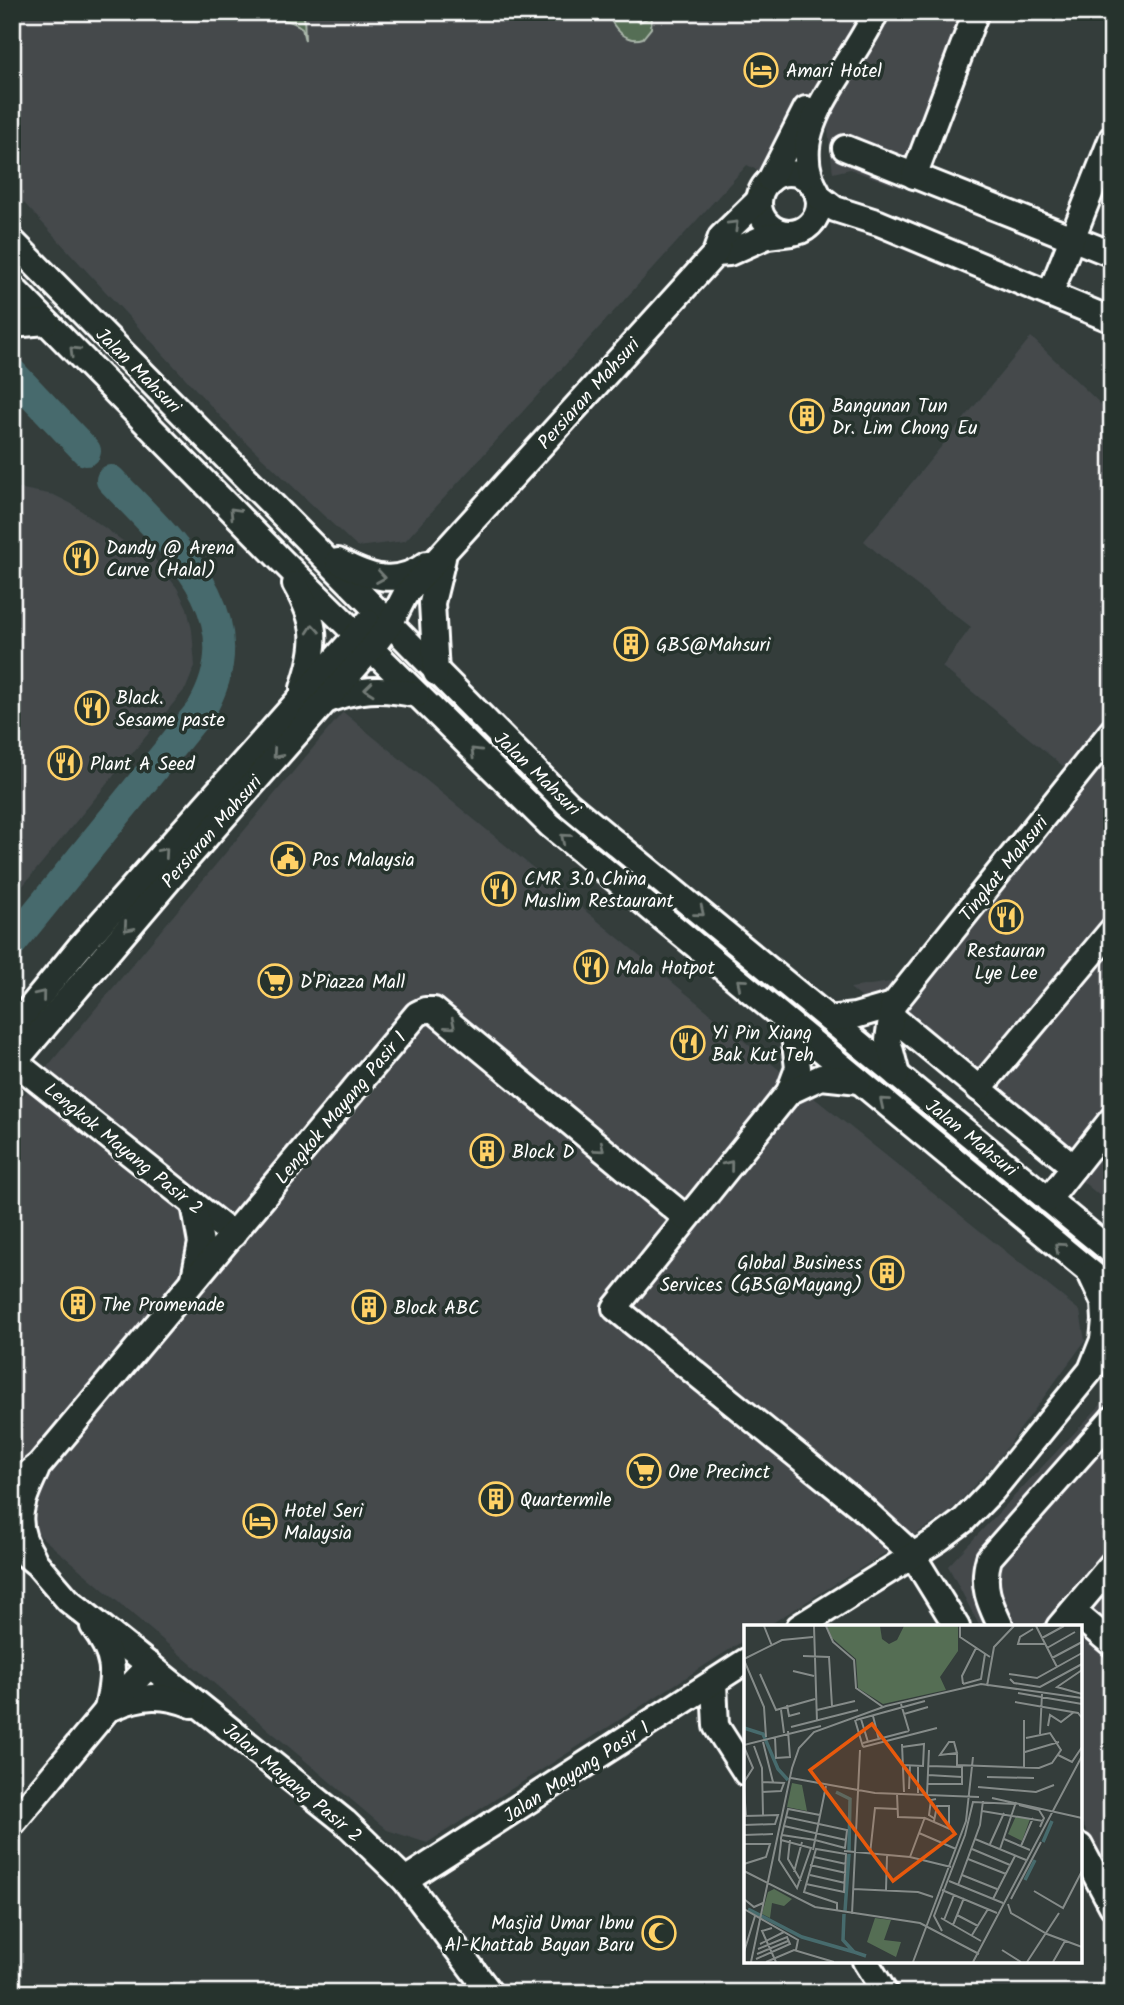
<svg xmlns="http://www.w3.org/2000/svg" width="1124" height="2005" font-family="Kalam,sans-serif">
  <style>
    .built { fill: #44494c }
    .green { fill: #556e54; stroke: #aab6aa; stroke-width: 2 }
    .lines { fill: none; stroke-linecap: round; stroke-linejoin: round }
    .river { stroke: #476b6d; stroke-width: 30 }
    .minor-casing { stroke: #fff; stroke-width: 30 }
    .minor { stroke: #26332d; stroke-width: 24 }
    .oneway { stroke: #727a76 }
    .labels { text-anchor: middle; stroke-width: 7; stroke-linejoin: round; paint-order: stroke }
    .poi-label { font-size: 19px; fill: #fff; stroke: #26332d; text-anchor: start }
    .street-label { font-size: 19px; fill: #fff; stroke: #26332d }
    .inset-river { fill: none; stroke: #476b6d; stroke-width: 3.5 }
    .inset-road { fill: none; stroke: #858b89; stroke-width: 2 }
    .view { fill: #e8590c; fill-opacity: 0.15; stroke: #e8590c; stroke-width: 3.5 }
    .inset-edge { fill: none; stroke: #fff; stroke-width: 3.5 }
  </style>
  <rect width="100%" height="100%" fill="#343d3b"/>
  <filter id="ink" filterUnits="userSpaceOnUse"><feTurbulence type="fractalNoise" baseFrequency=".0143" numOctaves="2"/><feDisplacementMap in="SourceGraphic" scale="14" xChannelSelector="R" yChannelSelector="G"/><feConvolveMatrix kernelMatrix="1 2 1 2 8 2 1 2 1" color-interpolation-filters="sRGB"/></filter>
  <g filter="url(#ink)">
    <!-- built -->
    <g class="built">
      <path d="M12 12H862L852 36 777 155 761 172 747 165 405 541 357 547 234 431 12 190Z"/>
      <path d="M889 12H970L904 189 850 169 833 173 827 122 877 43Z"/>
      <path d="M1031 337 1112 415V1206L850 988 897 981 1069 771 942 667 971 627 898 571 864 541Z"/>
      <path d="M12 487 54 495 72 504 131 547 140 540 177 588 187 608 192 630 195 666 186 688 12 899Z"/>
      <path d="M343 712 783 1073 1080 1311 1085 1341 996 1462 948 1514 766 1627H746V1639L427 1843 387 1830 12 1512V1109Z"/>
      <path d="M1112 1393V1880L1080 1819V1627H980L948 1566Z"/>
    </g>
    <!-- green -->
    <g class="green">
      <path d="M217 12H304L305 41 302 28C279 9 243 29 217 12Z"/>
      <path d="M607 12 638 14 635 19 639 22 652 16 651 28 643 38C625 44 613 27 607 12Z"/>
    </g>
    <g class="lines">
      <!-- river -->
      <g class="river">
        <path d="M12 373 86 451"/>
        <path d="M12 943 201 710C257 615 172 544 111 480"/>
      </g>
      <defs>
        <g id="minor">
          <path d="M845 148 1112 254"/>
          <circle cx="789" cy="203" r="30"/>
          <path d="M914 176 976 12"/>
          <path d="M770 180 806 109"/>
          <path d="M814 187C811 179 807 169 807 160 802 111 857 58 876 12"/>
          <path d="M818 196 835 209 879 223 1112 320"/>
          <path d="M12 241 568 804 1112 1252"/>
          <path d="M715 254 729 253 767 236 791 233"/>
          <path d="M12 287 282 561 550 825 1112 1290"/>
          <path d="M1050 294 1112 138"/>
          <path d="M12 325 46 322"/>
          <path d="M338 561C370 578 396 587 427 564"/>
          <path d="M295 584C318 624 318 644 303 688"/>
          <path d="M436 673 432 603 443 558"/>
          <path d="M323 702C356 688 383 687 417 695"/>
          <path d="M890 1015 1074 1167"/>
          <path d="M829 1019 855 1016 893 1005"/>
          <path d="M793 1027 798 1068 789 1092 615 1308 861 1507 912 1554 957 1627"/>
          <path d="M12 1030 79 948 368 622"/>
          <path d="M15 1062 233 1235"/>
          <path d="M12 1065 185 861 371 649 390 624 405 595 715 254 721 237 759 200"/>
          <path d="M897 1075 888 1040 893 1005 1112 731"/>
          <path d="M979 1089 1112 930"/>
          <path d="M789 1092 821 1077 859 1081"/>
          <path d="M1048 1200 1112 1119"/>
          <path d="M194 1204 201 1243 194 1278"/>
          <path d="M12 1487 40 1464 417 1014 425 1010H434L686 1218"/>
          <path d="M12 1544 37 1564 68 1600 345 1822 405 1880 490 1993"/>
          <path d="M33 1557C12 1524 20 1504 36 1471"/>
          <path d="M1073 1611 1112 1644"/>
          <path d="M93 1626C116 1657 115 1673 107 1709"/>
          <path d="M799 1627 939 1539 963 1521 993 1490 1091 1370 1103 1340 1105 1320 1104 1303 1091 1275"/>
          <path d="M1001 1627C989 1602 981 1585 989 1558L1112 1419"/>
          <path d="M1059 1627 1112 1564"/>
          <path d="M714 1683 716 1726 746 1773"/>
          <path d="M114 1707C142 1694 164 1694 192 1705"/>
          <path d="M12 1824 107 1710 150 1665"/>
          <path d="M1080 1846 1112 1906"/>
          <path d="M405 1880 746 1661"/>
          <path d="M865 1961 885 1993"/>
        </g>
      </defs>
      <!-- minor casing -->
      <use href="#minor" class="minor-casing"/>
      <!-- minor -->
      <use href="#minor" class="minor"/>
    </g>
    <!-- one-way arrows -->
    <defs><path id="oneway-chevron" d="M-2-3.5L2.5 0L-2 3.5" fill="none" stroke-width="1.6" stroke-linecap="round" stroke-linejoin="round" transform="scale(1.75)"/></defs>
    <g class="oneway">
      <use href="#oneway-chevron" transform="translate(734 225) rotate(-45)"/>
      <use href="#oneway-chevron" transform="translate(74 351) rotate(-135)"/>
      <use href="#oneway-chevron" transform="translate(234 512) rotate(-134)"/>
      <use href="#oneway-chevron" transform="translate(381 577) rotate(9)"/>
      <use href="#oneway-chevron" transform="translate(313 629) rotate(-95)"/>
      <use href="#oneway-chevron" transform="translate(369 689) rotate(174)"/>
      <use href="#oneway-chevron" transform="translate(475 752) rotate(-135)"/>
      <use href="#oneway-chevron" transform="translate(277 754) rotate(131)"/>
      <use href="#oneway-chevron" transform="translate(565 838) rotate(-140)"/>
      <use href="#oneway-chevron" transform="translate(164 852) rotate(-49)"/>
      <use href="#oneway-chevron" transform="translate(700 912) rotate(39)"/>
      <use href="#oneway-chevron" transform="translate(128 927) rotate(131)"/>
      <use href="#oneway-chevron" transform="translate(741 983) rotate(-140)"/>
      <use href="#oneway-chevron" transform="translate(41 995) rotate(-51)"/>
      <use href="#oneway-chevron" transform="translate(451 1025) rotate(40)"/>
      <use href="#oneway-chevron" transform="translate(884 1102) rotate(-140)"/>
      <use href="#oneway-chevron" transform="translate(600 1148) rotate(40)"/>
      <use href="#oneway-chevron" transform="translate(729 1165) rotate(-51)"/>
      <use href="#oneway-chevron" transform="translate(1059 1247) rotate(-140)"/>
    </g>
  </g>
  <!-- icons -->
  <defs>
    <symbol id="hotel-ring" viewBox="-11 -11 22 22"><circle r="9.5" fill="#26332d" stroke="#ffd166" stroke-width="1.5"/><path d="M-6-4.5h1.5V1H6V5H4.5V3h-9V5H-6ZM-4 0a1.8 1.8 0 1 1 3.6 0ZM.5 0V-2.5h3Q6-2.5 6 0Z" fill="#ffd166"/></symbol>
    <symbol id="building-ring" viewBox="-11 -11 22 22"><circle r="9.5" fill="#26332d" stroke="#ffd166" stroke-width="1.5"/><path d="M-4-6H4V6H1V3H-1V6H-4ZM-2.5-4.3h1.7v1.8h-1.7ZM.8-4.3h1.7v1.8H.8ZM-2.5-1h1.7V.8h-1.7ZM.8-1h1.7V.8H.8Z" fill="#ffd166"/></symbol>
    <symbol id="restaurant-ring" viewBox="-11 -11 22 22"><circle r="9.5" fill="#26332d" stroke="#ffd166" stroke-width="1.5"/><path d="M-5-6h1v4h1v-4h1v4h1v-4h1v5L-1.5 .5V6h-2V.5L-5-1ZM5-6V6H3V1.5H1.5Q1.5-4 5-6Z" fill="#ffd166"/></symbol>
    <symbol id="civic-ring" viewBox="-11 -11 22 22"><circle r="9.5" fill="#26332d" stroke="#ffd166" stroke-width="1.5"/><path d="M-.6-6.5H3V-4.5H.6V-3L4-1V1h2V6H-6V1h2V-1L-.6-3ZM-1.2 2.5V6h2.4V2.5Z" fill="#ffd166"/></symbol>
    <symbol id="supermarket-ring" viewBox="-11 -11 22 22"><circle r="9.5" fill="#26332d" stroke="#ffd166" stroke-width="1.5"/><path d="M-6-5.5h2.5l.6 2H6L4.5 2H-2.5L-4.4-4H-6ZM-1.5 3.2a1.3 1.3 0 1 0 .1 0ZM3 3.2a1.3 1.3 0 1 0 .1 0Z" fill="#ffd166"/></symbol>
    <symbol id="mosque-ring" viewBox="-11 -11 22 22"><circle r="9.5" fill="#26332d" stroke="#ffd166" stroke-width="1.5"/><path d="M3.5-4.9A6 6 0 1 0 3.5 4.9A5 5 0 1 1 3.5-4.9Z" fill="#ffd166"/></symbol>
  </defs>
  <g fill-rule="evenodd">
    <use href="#hotel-ring" x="742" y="51" width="38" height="38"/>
    <use href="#building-ring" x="788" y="397" width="38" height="38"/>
    <use href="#restaurant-ring" x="62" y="539" width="38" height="38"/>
    <use href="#building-ring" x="612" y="625" width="38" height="38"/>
    <use href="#restaurant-ring" x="73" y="689" width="38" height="38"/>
    <use href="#restaurant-ring" x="46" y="744" width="38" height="38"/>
    <use href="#civic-ring" x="269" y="840" width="38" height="38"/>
    <use href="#restaurant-ring" x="480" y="870" width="38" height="38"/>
    <use href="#restaurant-ring" x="987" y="898" width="38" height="38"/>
    <use href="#restaurant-ring" x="572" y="948" width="38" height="38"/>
    <use href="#supermarket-ring" x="256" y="962" width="38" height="38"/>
    <use href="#restaurant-ring" x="669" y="1024" width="38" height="38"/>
    <use href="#building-ring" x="468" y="1132" width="38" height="38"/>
    <use href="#building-ring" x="868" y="1254" width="38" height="38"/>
    <use href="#building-ring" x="59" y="1285" width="38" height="38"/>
    <use href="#building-ring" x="350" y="1288" width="38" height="38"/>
    <use href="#supermarket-ring" x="625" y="1452" width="38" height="38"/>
    <use href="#building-ring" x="477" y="1480" width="38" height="38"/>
    <use href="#hotel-ring" x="241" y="1502" width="38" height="38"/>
    <use href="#mosque-ring" x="640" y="1914" width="38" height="38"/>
  </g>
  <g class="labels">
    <!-- poi labels -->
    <g class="poi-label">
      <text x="786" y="77">Amari Hotel</text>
      <text x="832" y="412">Bangunan Tun<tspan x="832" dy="22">Dr. Lim Chong Eu</tspan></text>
      <text x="106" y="554">Dandy @ Arena<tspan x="106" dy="22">Curve (Halal)</tspan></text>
      <text x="656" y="651">GBS@Mahsuri</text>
      <text x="116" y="704">Black.<tspan x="116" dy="22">Sesame paste</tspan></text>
      <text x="90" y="770">Plant A Seed</text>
      <text x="312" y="866">Pos Malaysia</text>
      <text x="524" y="885">CMR 3.0 China<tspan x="524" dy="22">Muslim Restaurant</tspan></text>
      <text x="1006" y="957" text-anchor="middle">Restauran<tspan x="1006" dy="22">Lye Lee</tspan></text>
      <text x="616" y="974">Mala Hotpot</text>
      <text x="300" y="988">D'Piazza Mall</text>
      <text x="712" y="1039">Yi Pin Xiang<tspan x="712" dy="22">Bak Kut Teh</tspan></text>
      <text x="512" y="1158">Block D</text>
      <text x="862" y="1269" text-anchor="end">Global Business<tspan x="862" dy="22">Services (GBS@Mayang)</tspan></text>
      <text x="102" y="1311">The Promenade</text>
      <text x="394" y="1314">Block ABC</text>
      <text x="668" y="1478">One Precinct</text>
      <text x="520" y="1506">Quartermile</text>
      <text x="284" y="1517">Hotel Seri<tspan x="284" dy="22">Malaysia</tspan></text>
      <text x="634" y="1929" text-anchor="end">Masjid Umar Ibnu<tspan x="634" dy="22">Al-Khattab Bayan Baru</tspan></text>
    </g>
    <!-- street labels -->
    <g class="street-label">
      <text transform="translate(139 370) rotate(45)" y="7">Jalan Mahsuri</text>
      <text transform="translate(588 393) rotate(-48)" y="7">Persiaran Mahsuri</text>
      <text transform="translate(538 773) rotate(44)" y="7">Jalan Mahsuri</text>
      <text transform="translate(211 831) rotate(-49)" y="7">Persiaran Mahsuri</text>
      <text transform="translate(1003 868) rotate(-51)" y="7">Tingkat Mahsuri</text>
      <text transform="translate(340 1107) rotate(-50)" y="7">Lengkok Mayang Pasir 1</text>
      <text transform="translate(972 1137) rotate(39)" y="7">Jalan Mahsuri</text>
      <text transform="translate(124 1148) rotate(39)" y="7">Lengkok Mayang Pasir 2</text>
      <text transform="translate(576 1771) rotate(-33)" y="7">Jalan Mayang Pasir 1</text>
      <text transform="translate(293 1782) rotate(40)" y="7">Jalan Mayang Pasir 2</text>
    </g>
  </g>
  <!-- overview -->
  <g transform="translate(744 1625)">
    <rect width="338" height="338" fill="#343d3b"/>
    <path d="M83 1H136L138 14 145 19 153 15 160 1H214V26L196 52 202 65 139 79 114 63 112 34 88 13ZM48 158 58 160 63 186 43 182ZM272 191 286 194 278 216 264 209ZM30 264 48 274 40 281 28 278 26 293 18 289 24 267ZM131 293 147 295 140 315 157 317 152 332 123 317Z" fill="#556e54"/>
    <path class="inset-river" d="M0 103 19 109 34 144 44 155M92 167 106 174 105 226M299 217 308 196M281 255 291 235M4 284 58 312 110 327M101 286 105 229M100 289 99 315 110 327 122 331"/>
    <path class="inset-road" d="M20 1 28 21M70 1 73 97M82 1 89 17 110 35 112 63 139 82M216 1V12L246 32M292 1 313 42M289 4 276 12 274 19H301M298 13 320 1M303 23 331 7M59 31 85 32 88 81M308 33 338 17M0 34 38 15 69 12M0 35 20 82 22 112M338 45 313 62 338 69M49 46 70 51M16 49 32 85 71 74M265 49 293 53 338 28M266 54 270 58 296 62 338 39M219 59 237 54 241 29M219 59 218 51 232 23M243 61 250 22 270 1M274 68 338 79M271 77 334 88 338 93M157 79 165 106M43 80 45 91 56 88M37 85 40 108M73 85 111 76M160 89 184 82M129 91 135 115M117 94 124 117M111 95 119 122M112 95 181 76M304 101 306 90 317 97 330 87M47 102 114 85M296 109 298 69M31 113 32 133 46 132 44 106M19 117 29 157M205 117H210L213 128 196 130ZM119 118 165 106M158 119 160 167M0 120 77 101M10 121 18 143 19 190M0 122 9 143 0 157M119 122 193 103M281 127 315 117M213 128V140L295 143 308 138 317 125 306 108 282 113M314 130 328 137 338 122M158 140 179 141 180 119 158 122M280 142V95M184 150 218 152M243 152 290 153M47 153 131 168 235 172M18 157 40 158 37 166 18 167M183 159H218V142L184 141M234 162 292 167 310 160M0 164 2 191M165 164 166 140M174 168V140M153 169 154 192 181 193 206 204M183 170 185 125M248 173 338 193M275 180 295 185 300 193 296 202M238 186 299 196M0 191 34 190 31 199 0 200M42 192 103 205 101 223 71 215M191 194 185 190 187 175 192 174M190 196 193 181H205V202M40 201 102 215M175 208 212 224M0 210 29 209M38 210 71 215M231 214 282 235M260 214 286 225M37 215 67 223 53 263 35 235 37 217V213L44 184 76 190M46 215 44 234 57 256M0 219H26L22 232 0 239M246 219 260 188M277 221 289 193M228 224 266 240M256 224 272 177M69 225 82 161M100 226 166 232 207 242M126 229 131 183 154 184M70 232 102 239M166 232 181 192M224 234 262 249M66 240 102 248M0 246 71 282 176 298 235 329M50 247 58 217M66 250 101 258M218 250 253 264M205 256 259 278M62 259 100 267 102 229 72 224 60 267 93 278V286M214 260 236 200 239 176M109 264 174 267 189 272M142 265 143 231M198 265 253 288M290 266 319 283 338 246M0 274 10 282 19 278M249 274 271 231M267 274 297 217M264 279 267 288 303 309 338 322M0 284 54 315 52 325M108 289 116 125M213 290 234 301M197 293 237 316M200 295 210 270M209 300 220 273M28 303 18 306 32 337M198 306 190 291 221 210 229 177 271 179M228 310 244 284M16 319 40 307M258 325 277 337M0 327 11 291M13 329 44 316M12 334 46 319 43 312 14 324M7 337 48 143 55 123 70 107 142 81 237 59 338 73M22 337 50 325 90 337M169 337 222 196 229 132M229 337 338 131M283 337 315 288M309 337 321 316"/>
    <path class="view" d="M128 99 211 209 149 256 66 145Z"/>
    <rect width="338" height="338" class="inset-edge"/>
  </g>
  <!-- margin -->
  <rect width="1124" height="2005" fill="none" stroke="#26332d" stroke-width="42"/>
  <rect x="21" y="21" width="1082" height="1963" fill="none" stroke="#fff" stroke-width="2.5" filter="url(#ink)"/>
</svg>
